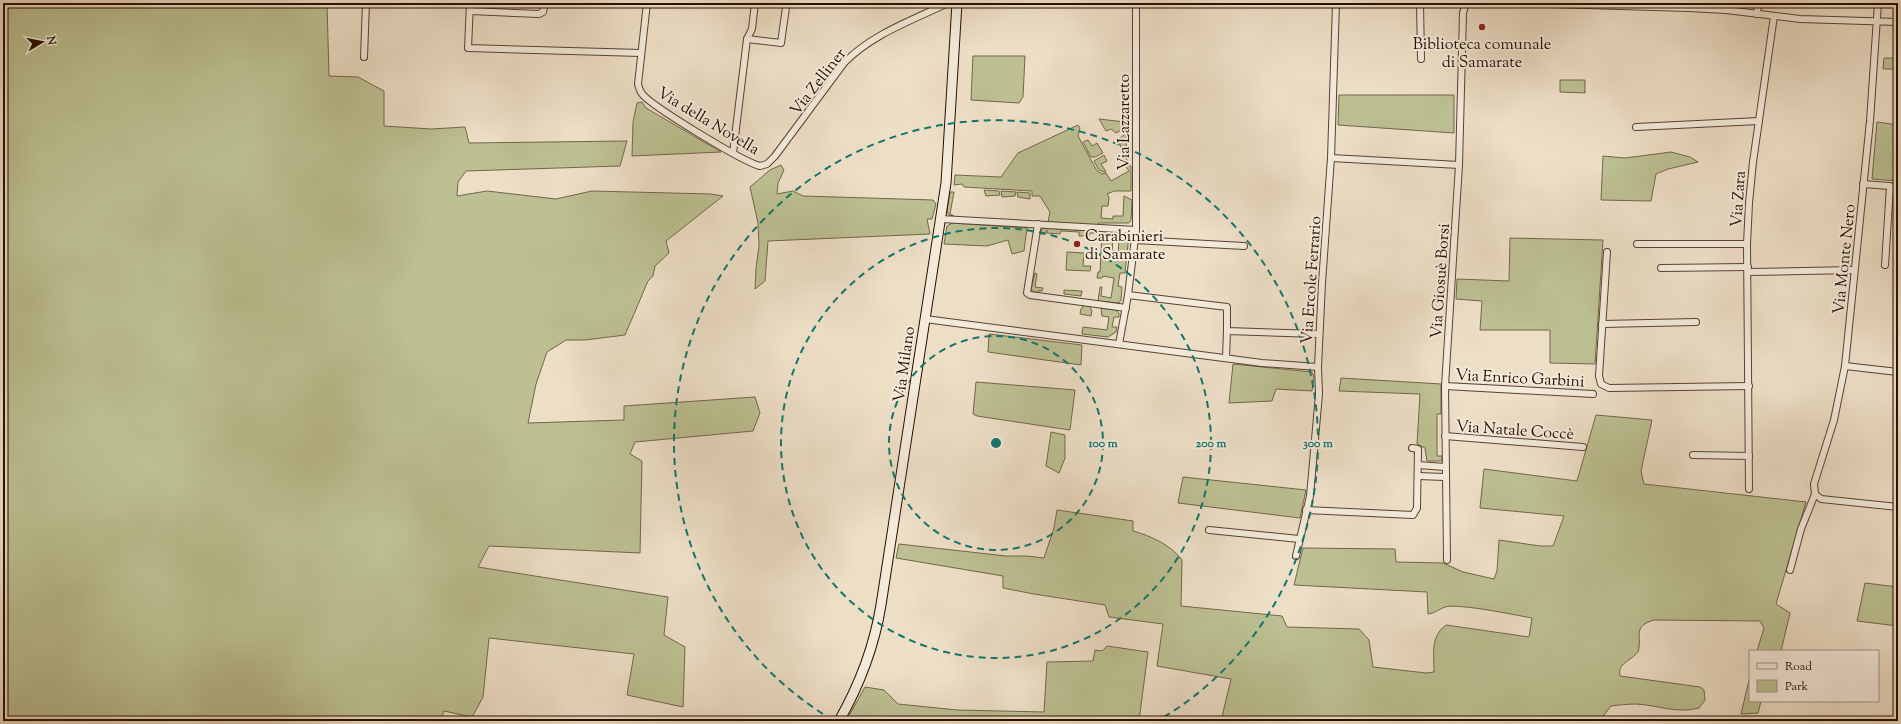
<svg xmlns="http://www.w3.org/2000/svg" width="1901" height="724" font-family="'Sorts Mill Goudy',serif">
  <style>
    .green { fill: #bcc092; stroke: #726649; fill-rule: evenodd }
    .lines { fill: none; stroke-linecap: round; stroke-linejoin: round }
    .street-casing { stroke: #594132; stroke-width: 8 }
    .secondary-casing { stroke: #280d00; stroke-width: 11 }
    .street { stroke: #f3eada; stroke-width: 6 }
    .secondary { stroke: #f3eada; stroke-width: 9 }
    .ring { fill: none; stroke: #0f766e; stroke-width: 2; stroke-dasharray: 7 5 }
    .poi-dot { fill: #8f2418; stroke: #f3eada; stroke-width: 1.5 }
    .labels { text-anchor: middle; stroke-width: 4; stroke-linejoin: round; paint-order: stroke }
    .poi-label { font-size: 16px; fill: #280d00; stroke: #f3eada }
    .street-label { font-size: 16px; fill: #280d00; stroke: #f3eada }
    .centre { fill: #0f766e; stroke: #f3eada; stroke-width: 2 }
    .ring-label { font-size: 12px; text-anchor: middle; font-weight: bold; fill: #0f766e; stroke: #f3eada; stroke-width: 4; stroke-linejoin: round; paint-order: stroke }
  </style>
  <rect width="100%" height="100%" fill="#eddec6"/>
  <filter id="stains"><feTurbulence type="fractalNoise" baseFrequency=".005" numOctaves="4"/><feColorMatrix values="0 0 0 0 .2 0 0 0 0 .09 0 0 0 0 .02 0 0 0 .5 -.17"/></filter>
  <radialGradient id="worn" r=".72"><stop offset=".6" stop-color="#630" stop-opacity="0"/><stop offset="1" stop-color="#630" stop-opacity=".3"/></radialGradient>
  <!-- green -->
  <g class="green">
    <path d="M3 3H327L329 76 358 77 384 91V126L431 129 465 127 469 143 627 141 620 166 466 171 458 182 457 196 487 191 556 199 592 191 711 194 723 196 666 241 669 253 655 266 653 276 648 281 625 335 585 340H566L547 352 536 384 528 423 624 420V406L755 397 760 413 753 431 635 442 630 454 642 461 640 553 489 546 478 567 668 597 664 635 685 647 683 707 627 695 634 654 489 638 483 697 472 717 444 711 440 721H3Z"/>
    <path d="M973 56H1025L1023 97 1019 103 971 100Z"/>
    <path d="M1884 58H1894V69H1883Z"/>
    <path d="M1560 80H1585V93L1560 92Z"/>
    <path d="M1339 95H1454V133L1338 125Z"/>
    <path d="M642 102 646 108 721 152 632 156 633 122 637 103Z"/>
    <path d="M1099 119 1125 122V128L1116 133 1111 129 1106 131Z"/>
    <path d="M1877 122 1898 125V181L1872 179Z"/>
    <path d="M1078 125 1080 128 1078 136 1097 171 1102 174 1106 173 1111 181 1129 171 1121 160 1125 156 1118 140 1126 133 1127 165 1131 166V191H1114L1107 194 1109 197 1108 206H1102L1101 218 1113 219V216H1123L1124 196 1132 200 1131 220 1129 223H1098V226L1048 222 1050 212 1040 196H1032V191L964 187 962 184 954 185 955 175 1001 177 1018 153Z"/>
    <path d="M1088 140 1092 146 1097 143 1103 153 1095 157H1091L1083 142Z"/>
    <path d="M1671 152 1690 157 1698 162 1668 169 1656 174 1651 201 1601 200 1603 156 1625 158Z"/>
    <path d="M1104 155 1107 161 1101 164 1106 172H1104L1099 170 1094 161Z"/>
    <path d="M781 165 784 170 778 183 777 194 793 191 803 196 933 200 936 204 932 219H927L930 234 768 241 765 281 755 289 756 268 759 246 758 223 750 187 770 170Z"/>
    <path d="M984 190 999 191 1000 195 986 196Z"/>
    <path d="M1001 191 1016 192 1015 196 1002 197Z"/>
    <path d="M950 192H954L950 214 954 216 949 215 947 211Z"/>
    <path d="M1017 192 1030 193V199L1018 197Z"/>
    <path d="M952 223 1027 228 1024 251 1012 254 1008 240 987 246 944 244 947 226Z"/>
    <path d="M1043 228 1095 231V233H1090L1089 236H1079V232L1061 231 1060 234 1047 233V230L1045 234H1039Z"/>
    <path d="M1102 232 1128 233 1129 235 1125 273H1120L1118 286 1122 287 1121 300 1119 303 1098 301 1100 287H1102L1101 296 1111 298 1114 278 1103 276 1102 278H1097L1098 272H1100ZM1113 234 1119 235 1118 259 1112 258Z"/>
    <path d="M1510 238 1603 240 1595 364 1550 363V330H1480L1482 301 1456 299 1457 279 1509 281Z"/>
    <path d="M1067 252 1084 253 1083 266H1091L1090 271 1066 270Z"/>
    <path d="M1035 273 1037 274 1035 287 1043 288 1042 291H1038L1037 293 1031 290Z"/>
    <path d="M1064 290 1082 291 1081 296 1064 294Z"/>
    <path d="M1082 305 1091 306 1090 308 1092 310 1091 316 1080 314 1081 309 1083 307Z"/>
    <path d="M1101 308 1116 310 1119 313V317H1114L1112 327H1117L1116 332 1108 337 1082 334 1083 327 1107 330 1109 317 1102 316Z"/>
    <path d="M989 334 1082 345 1081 365 988 352Z"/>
    <path d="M1233 364 1312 372 1314 377 1312 391 1276 389 1272 401 1229 403Z"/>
    <path d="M1341 378 1441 384V414H1437V456H1442V461H1427L1425 448 1417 444 1420 394 1339 391Z"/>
    <path d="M976 382 1075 390 1070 430 977 416 973 414Z"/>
    <path d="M1596 415 1652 420 1641 471 1644 484 1806 502 1776 604 1790 613 1781 651H1757L1764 628 1760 621 1654 620C1631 627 1643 636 1638 652 1631 661 1617 663 1620 676L1700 687 1704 690 1705 700 1699 708C1676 714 1658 705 1636 704 1628 704 1619 705 1611 706L1604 715 1608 721H1221L1231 679 1157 666 1163 624 1109 617 1105 605 1034 594 1003 588V576L896 558 899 544 1006 556H1027L1044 558 1054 528 1057 510 1133 521V531C1151 536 1171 545 1182 560L1181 606 1282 616 1287 627 1359 629 1369 640 1373 667 1426 673 1434 672C1434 654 1430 637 1446 625L1529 637 1532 618C1515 615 1458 603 1445 607 1439 609 1436 613 1428 614L1427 592 1294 585 1303 548 1395 549 1396 562 1443 563 1463 572 1494 579 1497 571 1499 540 1540 546H1553L1564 516 1480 508 1484 469 1577 481Z"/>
    <path d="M1051 432 1065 435V458L1059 473 1046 466Z"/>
    <path d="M1183 477 1306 490 1300 518 1178 503Z"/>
    <path d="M1865 583 1898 587V626L1857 621Z"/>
    <path d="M1107 646 1148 652 1139 721H846L865 687 884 690 898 704 957 710 1044 712 1047 662 1093 661 1095 650 1102 651Z"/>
    <path d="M1750 676V701H1761L1758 713 1741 714Z"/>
  </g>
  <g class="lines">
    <defs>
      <g id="street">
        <path d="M470 3 468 48 641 53"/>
        <path d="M647 3 638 84C639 88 640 92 643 95 655 108 743 162 760 166L767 164 775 156 844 63C872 34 913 20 948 3"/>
        <path d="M1420 3 1421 59"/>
        <path d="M1515 3 1689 8 1726 10 1800 19 1898 22"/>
        <path d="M470 11 539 14 543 12 545 3"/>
        <path d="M1757 14 1758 3"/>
        <path d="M747 39 781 43 786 7"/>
        <path d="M364 57 366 3"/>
        <path d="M1636 127 1759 121"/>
        <path d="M733 153 747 39 752 29 755 3"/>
        <path d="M1331 158 1459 165"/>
        <path d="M1863 184 1890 186 1885 265"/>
        <path d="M941 219 1136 230"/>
        <path d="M1038 224 1027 293 1030 295 1126 308"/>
        <path d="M1135 240 1244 246"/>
        <path d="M1637 244H1747"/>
        <path d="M1607 252 1599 376 1601 384 1609 388 1749 386"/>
        <path d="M1661 268 1748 267"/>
        <path d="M1748 272 1854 270"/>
        <path d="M1128 295 1227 307V331L1319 334"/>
        <path d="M925 319 1262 363 1318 367"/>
        <path d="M1602 324 1696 322"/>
        <path d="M1119 344 1128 295 1136 230V3"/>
        <path d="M1226 358 1227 331"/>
        <path d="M1845 366 1898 372"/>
        <path d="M1445 386 1593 394"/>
        <path d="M1445 436 1583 447"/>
        <path d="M1693 455 1749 456"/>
        <path d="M1418 465 1445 467"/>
        <path d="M1418 476 1445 477"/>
        <path d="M1749 489 1747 244 1749 203 1753 162 1774 16"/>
        <path d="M1815 494 1821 499 1898 507"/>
        <path d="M1306 510 1413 515 1417 508 1418 449 1412 448"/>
        <path d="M1209 530 1299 539"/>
        <path d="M1296 556 1310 496 1319 394 1318 367 1322 283 1331 158 1336 3"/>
        <path d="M1447 560 1445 386 1459 165 1463 13 1466 3"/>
        <path d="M1790 570 1801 529 1815 494 1814 484 1834 420 1845 366 1870 121 1878 3"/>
      </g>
      <path id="secondary" d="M839 721C860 684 874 648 881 605L946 183 957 3"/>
    </defs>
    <!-- street casing -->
    <use href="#street" class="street-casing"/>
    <!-- secondary casing -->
    <use href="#secondary" class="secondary-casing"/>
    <!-- street -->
    <use href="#street" class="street"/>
    <!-- secondary -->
    <use href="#secondary" class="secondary"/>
  </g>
  <!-- distance rings -->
  <g class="ring">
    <circle cx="996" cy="443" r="107"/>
    <circle cx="996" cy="443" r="215"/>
    <path d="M833 720A322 322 0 1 1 1159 720"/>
  </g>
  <!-- markers -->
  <g class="poi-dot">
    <circle cx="1482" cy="27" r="4"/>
    <circle cx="1077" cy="244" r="4"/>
  </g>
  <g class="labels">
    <!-- poi labels -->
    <g class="poi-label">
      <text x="1482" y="49">Biblioteca comunale<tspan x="1482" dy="18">di Samarate</tspan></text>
      <text x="1085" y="241" text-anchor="start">Carabinieri<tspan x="1085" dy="18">di Samarate</tspan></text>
    </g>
    <!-- street labels -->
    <g class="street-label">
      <text transform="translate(817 81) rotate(-52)" y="6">Via Zelliner</text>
      <text transform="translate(709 120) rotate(31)" y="6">Via della Novella</text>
      <text transform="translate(1123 122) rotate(-90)" y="6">Via Lazzaretto</text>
      <text transform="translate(1737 199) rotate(-86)" y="6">Via Zara</text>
      <text transform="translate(1843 259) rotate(-84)" y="6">Via Monte Nero</text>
      <text transform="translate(1310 280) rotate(-86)" y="6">Via Ercole Ferrario</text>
      <text transform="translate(1439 281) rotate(-86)" y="6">Via Giosuè Borsi</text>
      <text transform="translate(903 364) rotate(-82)" y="6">Via Milano</text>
      <text transform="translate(1520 377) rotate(3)" y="6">Via Enrico Garbini</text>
      <text transform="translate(1515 429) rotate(4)" y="6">Via Natale Coccè</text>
    </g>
  </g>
  <circle cx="996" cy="443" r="6" class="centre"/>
  <g class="ring-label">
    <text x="1103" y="447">100 m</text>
    <text x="1211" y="447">200 m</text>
    <text x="1318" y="447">300 m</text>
  </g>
  <!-- margin -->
  <rect width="1901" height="724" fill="none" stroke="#eddec6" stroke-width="16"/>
  <rect x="4" y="4" width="1893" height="716" fill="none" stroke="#280d00" stroke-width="2"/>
  <rect x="8" y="8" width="1885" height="708" fill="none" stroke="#280d00"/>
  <!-- legend -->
  <rect x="1749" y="650" width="130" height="52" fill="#f3eada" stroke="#a29283"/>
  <rect x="1757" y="663" width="20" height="6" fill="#f3eada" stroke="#a29283"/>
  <text x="1785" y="670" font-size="12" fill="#280d00">Road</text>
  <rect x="1757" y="680" width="20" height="12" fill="#bcc092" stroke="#a29283"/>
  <text x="1785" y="690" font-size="12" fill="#280d00">Park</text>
  <!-- north arrow -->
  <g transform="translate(42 42) rotate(80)" stroke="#f3eada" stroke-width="3" paint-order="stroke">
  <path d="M0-3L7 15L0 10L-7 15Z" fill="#280d00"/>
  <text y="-6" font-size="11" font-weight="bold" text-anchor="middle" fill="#280d00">N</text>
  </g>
  <rect width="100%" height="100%" filter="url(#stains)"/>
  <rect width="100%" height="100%" fill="url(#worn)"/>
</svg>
